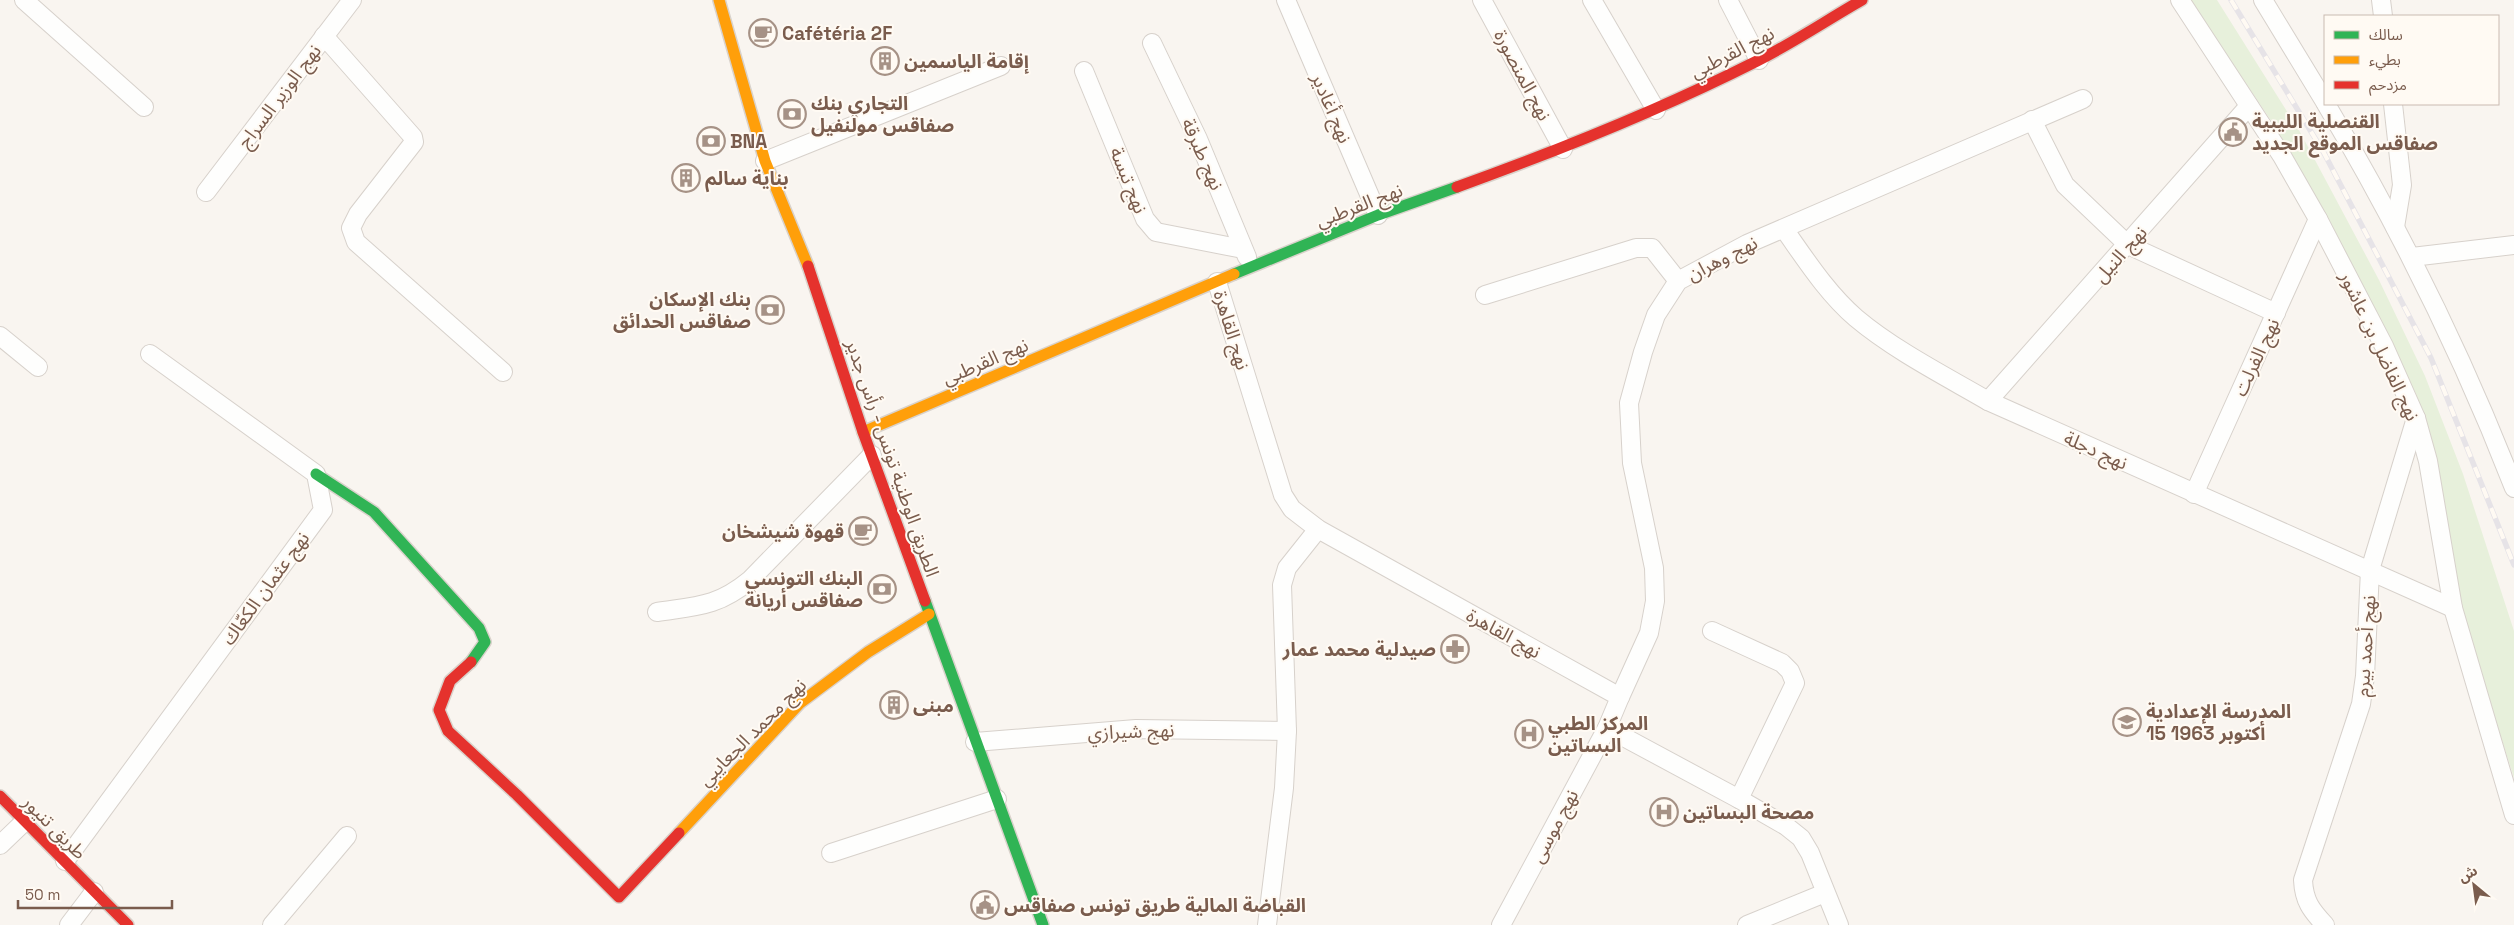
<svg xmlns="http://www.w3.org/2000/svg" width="2514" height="925" font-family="'Space Grotesk','Noto Sans Arabic',sans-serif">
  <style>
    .green { fill: #e7f0db }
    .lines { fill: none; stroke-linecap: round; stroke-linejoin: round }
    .street-casing { stroke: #d7d1cb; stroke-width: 20 }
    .fast-casing { stroke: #d9d2cb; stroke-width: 14 }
    .slow-casing { stroke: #d9d2cb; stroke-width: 14 }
    .jam-casing { stroke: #d9d2cb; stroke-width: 14 }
    .street { stroke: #fefefd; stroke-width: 18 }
    .fast { stroke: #30b455; stroke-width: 11 }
    .slow { stroke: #ff9f0a; stroke-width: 11 }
    .jam { stroke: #e5322d; stroke-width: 11 }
    .rail-casing { stroke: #e6e3e7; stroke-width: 5.5 }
    .rail { stroke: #fffaf3; stroke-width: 4; stroke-dasharray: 11; stroke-linecap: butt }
    .labels { text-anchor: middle; stroke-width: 4; stroke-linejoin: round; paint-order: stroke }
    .poi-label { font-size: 19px; font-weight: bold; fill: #7a5c4d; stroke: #fffaf3; text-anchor: start }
    .street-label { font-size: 19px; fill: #7a5c4d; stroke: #fffaf3 }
  </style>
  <rect width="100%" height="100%" fill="#f9f5f0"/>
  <!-- green -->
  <path class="green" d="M2190 0H2217L2300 132 2379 280 2425 376 2463 474 2514 631V778L2472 646 2457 586 2433 446 2416 394 2362 286 2276 128Z"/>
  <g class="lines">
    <defs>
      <g id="street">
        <path d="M24 0 144 107"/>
        <path d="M1286 0 1378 215"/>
        <path d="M1482 0 1563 149"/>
        <path d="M1592 0 1656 110"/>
        <path d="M1728 0 1759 60"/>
        <path d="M2180 0 2282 156 2318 219 2384 346 2416 418 2428 461 2453 608 2514 815"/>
        <path d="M2263 0 2325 102"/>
        <path d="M2381 0 2383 16"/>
        <path d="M324 36 413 137 414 142 358 214 351 228 356 242 503 372"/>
        <path d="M1152 43 1198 139 1247 257"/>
        <path d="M1084 71 1145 219 1156 232 1243 249"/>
        <path d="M2326 104C2399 227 2462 354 2514 488"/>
        <path d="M2393 104 2402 185 2395 227"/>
        <path d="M2032 120 2065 185 2128 245 2276 313"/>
        <path d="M765 161 1001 66"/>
        <path d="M206 192 352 0"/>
        <path d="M1784 229C1806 260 1827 293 1856 318 1894 350 1945 376 1988 401L2453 608"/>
        <path d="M2412 257 2514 245"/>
        <path d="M1217 282 1283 495 1292 509 1318 529 1620 697 1607 728 1739 799 1786 826 1801 838 1810 853 1839 925"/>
        <path d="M1485 295 1636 248H1652L1678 281"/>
        <path d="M0 336 38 367"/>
        <path d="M1988 401 2249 106"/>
        <path d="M2194 494 2318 219"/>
        <path d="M657 612C697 606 717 607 750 580L872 455"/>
        <path d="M1712 631 1782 663 1790 671 1795 683 1739 799"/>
        <path d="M1620 697 1649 633 1655 601 1654 568 1632 463 1629 403 1643 352 1656 315 1678 281 1747 244 2083 99"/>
        <path d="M975 742 1136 729 1287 731"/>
        <path d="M0 845 24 822"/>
        <path d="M831 853 997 799"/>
        <path d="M65 861 323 510 316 474 150 354"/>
        <path d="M69 925 94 892"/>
        <path d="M272 925 347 836"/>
        <path d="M1267 925 1284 788 1287 731 1282 585 1287 568 1318 529"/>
        <path d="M1501 925 1607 728"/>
        <path d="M1747 925 1825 893"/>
        <path d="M2325 925C2311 910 2304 901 2303 880L2361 704 2365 676 2370 570 2416 418"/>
      </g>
      <g id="fast">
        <path d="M1234 274 1378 215 1457 187"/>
        <path d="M316 474 374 512 479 628 485 642 471 662"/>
        <path d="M925 601 1043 925"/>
      </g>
      <g id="slow">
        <path d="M719 0 765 161 808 266"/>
        <path d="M863 432 1234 274"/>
        <path d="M679 833 800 703 868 652 929 614"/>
      </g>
      <g id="jam">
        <path d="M1457 187C1560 150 1660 110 1757 61 1793 43 1827 20 1862 0"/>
        <path d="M808 266 863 432 925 601"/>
        <path d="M471 662 450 681 439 710 448 731 517 795 619 897 679 833"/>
        <path d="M0 796 128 925"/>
      </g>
    </defs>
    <!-- street casing -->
    <use href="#street" class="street-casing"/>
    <!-- fast casing -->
    <use href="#fast" class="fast-casing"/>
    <!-- slow casing -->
    <use href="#slow" class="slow-casing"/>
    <!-- jam casing -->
    <use href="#jam" class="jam-casing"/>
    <!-- street -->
    <use href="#street" class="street"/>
    <!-- fast -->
    <use href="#fast" class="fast"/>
    <!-- slow -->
    <use href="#slow" class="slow"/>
    <!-- jam -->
    <use href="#jam" class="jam"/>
    <defs>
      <path id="rail" d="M2231 0 2324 153 2431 358 2514 565"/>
    </defs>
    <!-- rail casing -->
    <use href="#rail" class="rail-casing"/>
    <!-- rail -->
    <use href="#rail" class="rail"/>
  </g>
  <!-- icons -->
  <defs>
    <symbol id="cafe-ring" viewBox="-11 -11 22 22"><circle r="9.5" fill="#fffaf3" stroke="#a69286" stroke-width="1.5"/><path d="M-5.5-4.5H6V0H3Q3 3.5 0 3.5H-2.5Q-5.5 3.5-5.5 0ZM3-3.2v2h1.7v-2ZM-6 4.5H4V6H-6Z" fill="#a69286"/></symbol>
    <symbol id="building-ring" viewBox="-11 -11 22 22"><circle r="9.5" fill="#fffaf3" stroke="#a69286" stroke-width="1.5"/><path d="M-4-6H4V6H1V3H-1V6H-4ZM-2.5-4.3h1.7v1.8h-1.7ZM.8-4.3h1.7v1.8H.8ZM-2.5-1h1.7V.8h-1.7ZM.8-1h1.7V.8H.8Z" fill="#a69286"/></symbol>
    <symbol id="bank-ring" viewBox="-11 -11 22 22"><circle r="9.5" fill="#fffaf3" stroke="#a69286" stroke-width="1.5"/><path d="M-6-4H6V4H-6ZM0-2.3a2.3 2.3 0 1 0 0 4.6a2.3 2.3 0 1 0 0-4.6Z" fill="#a69286"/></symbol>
    <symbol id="civic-ring" viewBox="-11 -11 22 22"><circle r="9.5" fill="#fffaf3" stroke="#a69286" stroke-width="1.5"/><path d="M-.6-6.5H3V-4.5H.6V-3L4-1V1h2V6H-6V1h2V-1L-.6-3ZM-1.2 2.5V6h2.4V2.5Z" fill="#a69286"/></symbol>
    <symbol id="pharmacy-ring" viewBox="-11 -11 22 22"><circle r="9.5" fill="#fffaf3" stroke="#a69286" stroke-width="1.5"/><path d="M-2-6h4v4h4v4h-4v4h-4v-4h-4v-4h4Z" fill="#a69286"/></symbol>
    <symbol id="school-ring" viewBox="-11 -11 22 22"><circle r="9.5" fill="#fffaf3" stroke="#a69286" stroke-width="1.5"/><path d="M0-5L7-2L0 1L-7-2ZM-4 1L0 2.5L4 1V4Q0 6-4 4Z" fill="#a69286"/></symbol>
    <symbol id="hospital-ring" viewBox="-11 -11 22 22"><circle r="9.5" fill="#fffaf3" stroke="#a69286" stroke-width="1.5"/><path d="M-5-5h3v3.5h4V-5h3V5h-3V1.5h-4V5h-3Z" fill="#a69286"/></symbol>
  </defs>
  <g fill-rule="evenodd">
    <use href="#cafe-ring" x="747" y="17" width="32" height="32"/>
    <use href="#building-ring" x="869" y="45" width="32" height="32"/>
    <use href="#bank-ring" x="776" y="98" width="32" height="32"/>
    <use href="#civic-ring" x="2217" y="116" width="32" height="32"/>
    <use href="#bank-ring" x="695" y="125" width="32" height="32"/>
    <use href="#building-ring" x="670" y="162" width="32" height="32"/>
    <use href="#bank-ring" x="754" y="294" width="32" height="32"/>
    <use href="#cafe-ring" x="847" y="515" width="32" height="32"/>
    <use href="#bank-ring" x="866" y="573" width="32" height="32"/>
    <use href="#pharmacy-ring" x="1439" y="633" width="32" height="32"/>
    <use href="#building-ring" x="878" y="689" width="32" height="32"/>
    <use href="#school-ring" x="2111" y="706" width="32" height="32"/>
    <use href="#hospital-ring" x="1513" y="718" width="32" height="32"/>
    <use href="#hospital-ring" x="1648" y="796" width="32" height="32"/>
    <use href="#civic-ring" x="969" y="889" width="32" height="32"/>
  </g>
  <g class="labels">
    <!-- poi labels -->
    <g class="poi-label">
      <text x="782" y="40">Cafétéria 2F</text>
      <text x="904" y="68">إقامة الياسمين</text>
      <text x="811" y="110">التجاري بنك<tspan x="811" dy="22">صفاقس مولنفيل</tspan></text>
      <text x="2252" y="128">القنصلية الليبية<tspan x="2252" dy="22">صفاقس الموقع الجديد</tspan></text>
      <text x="730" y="148">BNA</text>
      <text x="705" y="185">بناية سالم</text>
      <text x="751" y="306" text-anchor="end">بنك الإسكان<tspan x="751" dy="22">صفاقس الحدائق</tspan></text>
      <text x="844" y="538" text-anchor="end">قهوة شيشخان</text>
      <text x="863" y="585" text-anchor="end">البنك التونسي<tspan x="863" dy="22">صفاقس أريانة</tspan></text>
      <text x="1436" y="656" text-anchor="end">صيدلية محمد عمار</text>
      <text x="913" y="712">مبنى</text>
      <text x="2146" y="718">المدرسة الإعدادية<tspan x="2146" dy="22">15 أكتوبر 1963</tspan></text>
      <text x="1548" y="730">المركز الطبي<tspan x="1548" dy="22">البساتين</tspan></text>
      <text x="1683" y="819">مصحة البساتين</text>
      <text x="1004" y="912">القباضة المالية طريق تونس صفاقس</text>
    </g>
    <!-- street labels -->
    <g class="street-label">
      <text transform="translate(1732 52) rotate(-27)" y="7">نهج القرطبي</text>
      <text transform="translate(1523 75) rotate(62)" y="7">نهج المنصورة</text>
      <text transform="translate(279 96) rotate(-53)" y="7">نهج الوزير السراج</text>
      <text transform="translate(1332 108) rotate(67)" y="7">نهج أغادير</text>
      <text transform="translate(1203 154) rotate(66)" y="7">نهج طبرقة</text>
      <text transform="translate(1129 180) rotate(68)" y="7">نهج تبسة</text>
      <text transform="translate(1359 205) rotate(-21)" y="7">نهج القرطبي</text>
      <text transform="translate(2120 254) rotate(-48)" y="7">نهج النيل</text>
      <text transform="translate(1722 258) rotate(-27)" y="7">نهج وهران</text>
      <text transform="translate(1232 330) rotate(73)" y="7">نهج القاهرة</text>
      <text transform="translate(2380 346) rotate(65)" y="7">نهج الفاضل بن عاشور</text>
      <text transform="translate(2256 357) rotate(-65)" y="7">نهج الفرلت</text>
      <text transform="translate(985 361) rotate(-23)" y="7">نهج القرطبي</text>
      <text transform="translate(2096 450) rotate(24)" y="7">نهج دجلة</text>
      <text transform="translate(893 458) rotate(71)" y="7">الطريق الوطنية تونس - رأس جدير</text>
      <text transform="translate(265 588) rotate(-54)" y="7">نهج عثمان الكعّاك</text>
      <text transform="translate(1504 633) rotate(29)" y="7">نهج القاهرة</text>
      <text transform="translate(2365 646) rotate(-86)" y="7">نهج أحمد بيرم</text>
      <text transform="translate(1131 731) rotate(-2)" y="7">نهج شيرازي</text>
      <text transform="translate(752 732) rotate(-45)" y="7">نهج محمد الجعايبي</text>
      <text transform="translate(1554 826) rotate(-62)" y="7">نهج موسى</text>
      <text transform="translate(55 827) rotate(45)" y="7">طريق تنيور</text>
    </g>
  </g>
  <!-- legend -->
  <rect x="2324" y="15" width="175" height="90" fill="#fffaf3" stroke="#cabbb1"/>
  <rect x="2334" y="31" width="25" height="8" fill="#30b455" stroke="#cabbb1"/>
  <text x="2369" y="40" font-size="15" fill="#7a5c4d">سالك</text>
  <rect x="2334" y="56" width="25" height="8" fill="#ff9f0a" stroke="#cabbb1"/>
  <text x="2369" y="65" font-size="15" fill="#7a5c4d">بطيء</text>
  <rect x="2334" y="81" width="25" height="8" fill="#e5322d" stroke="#cabbb1"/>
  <text x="2369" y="90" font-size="15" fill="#7a5c4d">مزدحم</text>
  <!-- north arrow -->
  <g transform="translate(2474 885) rotate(331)" stroke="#fffaf3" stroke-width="4" paint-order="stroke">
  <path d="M0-4L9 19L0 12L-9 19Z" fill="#7a5c4d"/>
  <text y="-8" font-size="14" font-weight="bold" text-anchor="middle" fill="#7a5c4d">ش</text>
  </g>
  <!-- scale -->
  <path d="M18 900v8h154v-8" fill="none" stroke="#7a5c4d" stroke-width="2.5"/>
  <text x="25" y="900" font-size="15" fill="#7a5c4d" stroke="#fffaf3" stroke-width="4" paint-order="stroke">50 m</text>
</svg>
